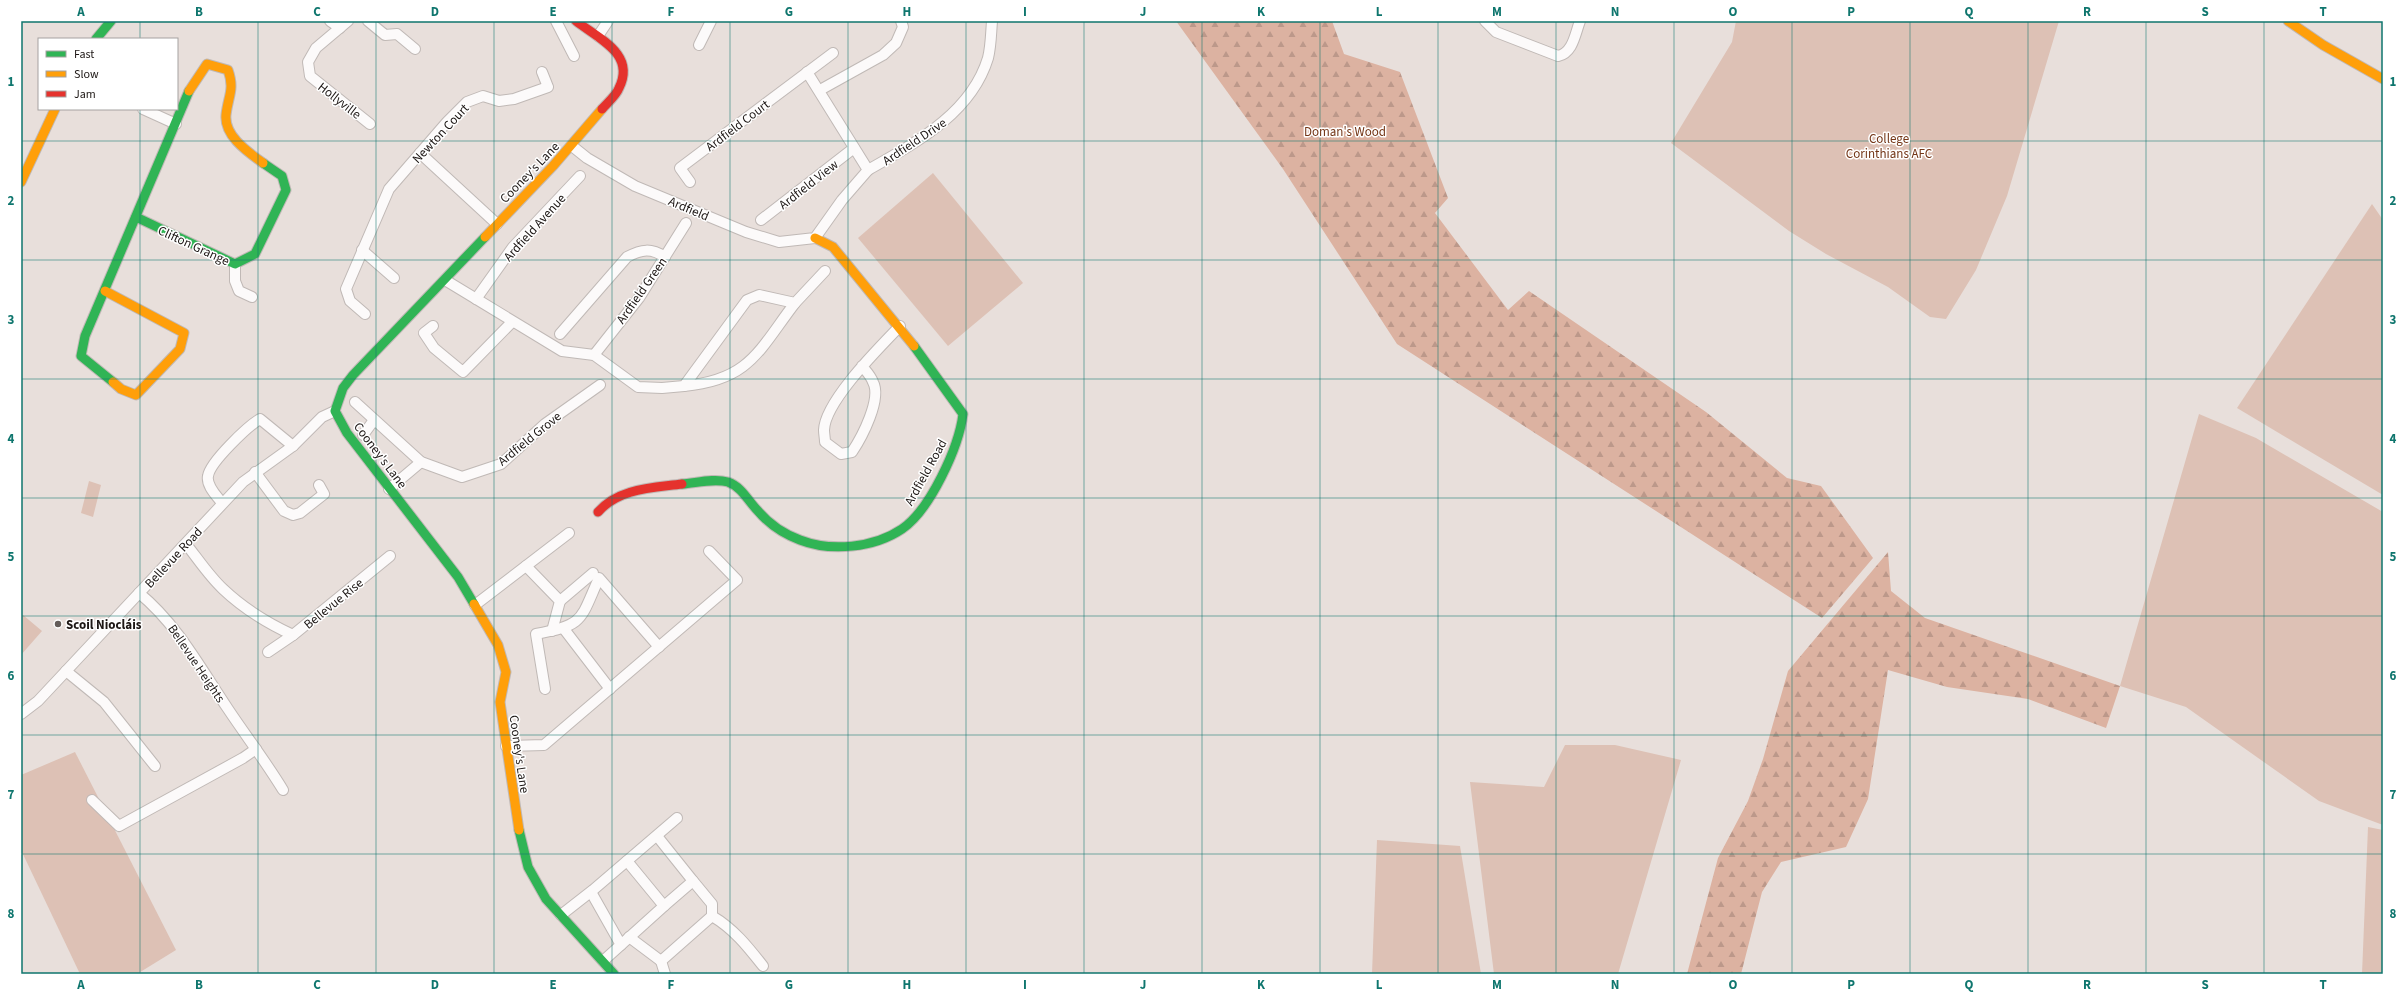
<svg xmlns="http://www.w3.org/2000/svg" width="2404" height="995" font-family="'Source Sans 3',sans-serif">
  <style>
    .green { fill: #ddc1b5 }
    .forest { fill: url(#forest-firs) }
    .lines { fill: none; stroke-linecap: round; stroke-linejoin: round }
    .street-casing { stroke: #c0b9b6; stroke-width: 12 }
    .fast-casing { stroke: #c0b9b6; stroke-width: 11 }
    .slow-casing { stroke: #c0b9b6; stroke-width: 11 }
    .jam-casing { stroke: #c0b9b6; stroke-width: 11 }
    .street { stroke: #fcfafa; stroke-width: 10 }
    .fast { stroke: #30b455; stroke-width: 9 }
    .slow { stroke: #ff9f0a; stroke-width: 9 }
    .jam { stroke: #e5322d; stroke-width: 9 }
    .grid { fill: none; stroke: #0f766e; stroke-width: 1; stroke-opacity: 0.55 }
    .poi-dot { fill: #645d5a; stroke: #fff; stroke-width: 1.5 }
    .labels { text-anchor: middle; stroke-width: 3; stroke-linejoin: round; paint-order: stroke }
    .street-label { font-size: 13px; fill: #1d1715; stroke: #fff }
    .park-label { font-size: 13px; fill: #743617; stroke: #fff }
    .poi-label { font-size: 13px; font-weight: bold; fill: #1d1715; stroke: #fff; text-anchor: start }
    .neatline { fill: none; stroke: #0f766e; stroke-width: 1.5 }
    .grid-label { font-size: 13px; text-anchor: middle; font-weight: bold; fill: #0f766e }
  </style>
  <defs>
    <pattern id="forest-firs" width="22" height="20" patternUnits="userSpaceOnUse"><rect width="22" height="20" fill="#dcb2a1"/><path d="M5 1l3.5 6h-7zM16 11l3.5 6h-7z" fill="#bc988a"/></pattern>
  </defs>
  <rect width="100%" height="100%" fill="#e8dfdb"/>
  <!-- green -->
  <g class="green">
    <path d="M1736 21H2059L2007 196 1976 270 1946 319 1930 317 1888 287 1826 254 1789 231 1671 143 1732 42Z"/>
    <path d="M933 173 1023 283 948 346 858 238Z"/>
    <path d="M2372 204 2383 220V495L2237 408Z"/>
    <path d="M2199 414 2256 438 2383 512V825L2319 801 2186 707 2120 686Z"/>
    <path d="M89 481 101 485 93 517 81 513Z"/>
    <path d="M23 615 42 631 21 655V617Z"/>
    <path d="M1565 745H1615L1681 760 1618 974H1494L1470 782 1544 787Z"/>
    <path d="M75 752 176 950 137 974H80L21 850V775Z"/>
    <path d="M2368 827 2383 830V974H2362Z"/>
    <path d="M1377 840 1460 846 1481 974H1372Z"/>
  </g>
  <!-- forest -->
  <g class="forest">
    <path d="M1176 21H1332L1344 54 1400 72 1448 198 1435 213 1508 310 1529 291 1706 412 1787 478 1821 486 1873 558 1822 618 1397 344 1283 169Z"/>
    <path d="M1888 552 1891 591 1925 618 2120 686 2106 728 2028 699 1947 687 1888 670 1868 799 1846 847 1781 862 1762 892 1741 974H1687L1718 858 1748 801 1763 759 1788 671Z"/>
  </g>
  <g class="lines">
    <defs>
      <g id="street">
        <path d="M330 21 340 28"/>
        <path d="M348 21 316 48 308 62 310 76 370 124"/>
        <path d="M368 21 385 35 397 34 415 49"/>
        <path d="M556 21 574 56"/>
        <path d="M1485 21 1496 32 1558 56C1573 53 1575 34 1580 21"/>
        <path d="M598 36 608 21"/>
        <path d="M699 45 711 21"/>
        <path d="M820 90 883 55 896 43 903 27 901 21"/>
        <path d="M143 109 176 124"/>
        <path d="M572 146 587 158 635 186 746 232 779 242 815 238 842 200 868 170 807 72"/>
        <path d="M420 153 497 224"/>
        <path d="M868 170C915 143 971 114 988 58 991 46 991 33 992 21"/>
        <path d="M690 182 680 168 833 53"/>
        <path d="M761 220 854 148"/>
        <path d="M362 250 394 278"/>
        <path d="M235 264V281L239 291 252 297"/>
        <path d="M445 280 562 351 594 355 638 387 662 388 684 386 747 300 759 295 795 303 825 271"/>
        <path d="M476 299 513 247 580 176"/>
        <path d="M365 314 350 301 346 289 389 189 447 122 467 102 483 96 499 101 514 99 548 87 542 72"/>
        <path d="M433 326 424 333 434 348 463 372 512 322"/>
        <path d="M560 334 627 257C642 249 651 248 665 257"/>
        <path d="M594 355 639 298 686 223"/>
        <path d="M862 366C866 371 871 376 873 382 882 399 862 437 852 452L841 454 825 442C825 438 824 434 824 430 825 401 880 347 900 326"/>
        <path d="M684 386C750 380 759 350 795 303"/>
        <path d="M355 402 421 462 462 477 501 464 545 424 600 385"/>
        <path d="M363 435 374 420"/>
        <path d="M255 472 284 511 293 515 300 513 324 494 319 485"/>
        <path d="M389 489 421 462"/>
        <path d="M222 503C217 496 206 486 208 476 210 462 248 426 260 419L293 446"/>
        <path d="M186 544C198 559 209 576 223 589 244 609 267 623 293 635L390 556"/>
        <path d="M526 566 560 601 552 631"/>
        <path d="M139 593C177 624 201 669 228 709 246 736 266 762 283 790"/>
        <path d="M560 601 593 573"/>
        <path d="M475 605 569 533"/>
        <path d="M564 629 610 689"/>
        <path d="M268 652 293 635"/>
        <path d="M66 671 104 702 155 766"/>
        <path d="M545 689 536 634C585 625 580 620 599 578L659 647"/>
        <path d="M21 714 38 701 243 482 293 446 322 417 335 411"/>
        <path d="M506 746 544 745 737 580 709 551"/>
        <path d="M92 800 119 826 243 758 256 749"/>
        <path d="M627 861 664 906 693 881 657 836"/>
        <path d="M591 892 621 945"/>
        <path d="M561 915 593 890 677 818"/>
        <path d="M712 916C734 929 748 947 763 966"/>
        <path d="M629 937 661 961 712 916V904L693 881"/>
        <path d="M603 961 664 906"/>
        <path d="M661 961 665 974"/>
      </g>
      <g id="fast">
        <path d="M96 39 111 21"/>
        <path d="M136 217 235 264 255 254 286 190 282 176 263 163"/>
        <path d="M113 382 81 356 85 336 189 91"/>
        <path d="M682 484C696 483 714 478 728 482 742 487 748 501 758 511 769 524 784 534 800 540 831 552 874 548 902 529 930 510 959 447 963 414L914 346"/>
        <path d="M474 604 458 577 347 433 335 411 343 388 353 375 485 237"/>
        <path d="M519 830 528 867 546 899 614 974"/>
      </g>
      <g id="slow">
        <path d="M2288 21 2323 45 2383 79"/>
        <path d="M189 91 207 64 228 70C235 90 228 96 226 115 224 136 248 152 263 163"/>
        <path d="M21 182 55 109"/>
        <path d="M485 237 553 166 602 109"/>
        <path d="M815 238 833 247 914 346"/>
        <path d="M105 291 184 333 180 349 136 395 121 389 113 382"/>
        <path d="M474 604 498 645 506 672 500 702 519 830"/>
      </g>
      <g id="jam">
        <path d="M576 21C599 39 636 54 619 88 616 96 607 103 602 109"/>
        <path d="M598 512C619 488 652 488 682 484"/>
      </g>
    </defs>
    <!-- street casing -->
    <use href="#street" class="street-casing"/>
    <!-- fast casing -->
    <use href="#fast" class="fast-casing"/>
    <!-- slow casing -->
    <use href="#slow" class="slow-casing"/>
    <!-- jam casing -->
    <use href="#jam" class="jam-casing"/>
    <!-- street -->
    <use href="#street" class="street"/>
    <!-- fast -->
    <use href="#fast" class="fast"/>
    <!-- slow -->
    <use href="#slow" class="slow"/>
    <!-- jam -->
    <use href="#jam" class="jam"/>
  </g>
  <!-- grid -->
  <path class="grid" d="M140 21V39M258 21V974M376 21V974M494 21V974M612 21V974M730 21V974M848 21V974M966 21V974M1084 21V974M1202 21V974M1320 21V974M1438 21V974M1556 21V974M1674 21V974M1792 21V974M1910 21V974M2028 21V974M2146 21V974M2264 21V974M140 109V974M21 141H2383M21 260H2383M21 379H2383M21 498H2383M21 616H2383M21 735H2383M21 854H2383"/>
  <!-- markers -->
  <circle class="poi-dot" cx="58" cy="624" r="4"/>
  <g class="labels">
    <!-- street labels -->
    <g class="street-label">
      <text transform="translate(340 100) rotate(38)" y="5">Hollyville</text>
      <text transform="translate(737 125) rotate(-37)" y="5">Ardfield Court</text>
      <text transform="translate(440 133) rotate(-47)" y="5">Newton Court</text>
      <text transform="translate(914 141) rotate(-34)" y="5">Ardfield Drive</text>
      <text transform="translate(529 172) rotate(-46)" y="5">Cooney's Lane</text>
      <text transform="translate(808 184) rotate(-38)" y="5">Ardfield View</text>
      <text transform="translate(689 208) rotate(23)" y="5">Ardfield</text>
      <text transform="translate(534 227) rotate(-48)" y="5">Ardfield Avenue</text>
      <text transform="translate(194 245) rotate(25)" y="5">Clifton Grange</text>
      <text transform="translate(641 290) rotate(-55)" y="5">Ardfield Green</text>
      <text transform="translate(529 438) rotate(-39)" y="5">Ardfield Grove</text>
      <text transform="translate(381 455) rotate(53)" y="5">Cooney's Lane</text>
      <text transform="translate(925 472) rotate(-61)" y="5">Ardfield Road</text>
      <text transform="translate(173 557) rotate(-47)" y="5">Bellevue Road</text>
      <text transform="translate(333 603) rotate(-39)" y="5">Bellevue Rise</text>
      <text transform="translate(197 663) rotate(56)" y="5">Bellevue Heights</text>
      <text transform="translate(520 754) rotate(82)" y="5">Cooney's Lane</text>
    </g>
    <!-- park labels -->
    <g class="park-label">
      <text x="1345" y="136">Doman's Wood</text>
      <text x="1889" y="143">College<tspan x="1889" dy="15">Corinthians AFC</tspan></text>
    </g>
    <!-- poi labels -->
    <g class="poi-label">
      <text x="66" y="629">Scoil Niocláis</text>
    </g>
  </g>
  <!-- border -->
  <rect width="2404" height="995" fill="none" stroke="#ffffff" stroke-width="44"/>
  <!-- legend -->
  <rect x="38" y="38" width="140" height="72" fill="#ffffff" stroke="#a5a2a1"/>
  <rect x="46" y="51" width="20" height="6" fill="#30b455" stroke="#a5a2a1"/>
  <text x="74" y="58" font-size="12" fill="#1d1715">Fast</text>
  <rect x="46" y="71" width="20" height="6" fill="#ff9f0a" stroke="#a5a2a1"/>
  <text x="74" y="78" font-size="12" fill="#1d1715">Slow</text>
  <rect x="46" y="91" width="20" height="6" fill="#e5322d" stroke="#a5a2a1"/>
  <text x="74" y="98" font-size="12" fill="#1d1715">Jam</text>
  <rect x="22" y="22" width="2360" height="951" class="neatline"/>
  <g class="grid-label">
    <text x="81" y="16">A</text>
    <text x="199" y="16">B</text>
    <text x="317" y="16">C</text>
    <text x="435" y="16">D</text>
    <text x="553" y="16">E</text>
    <text x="671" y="16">F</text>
    <text x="789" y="16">G</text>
    <text x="907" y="16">H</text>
    <text x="1025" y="16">I</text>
    <text x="1143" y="16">J</text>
    <text x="1261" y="16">K</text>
    <text x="1379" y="16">L</text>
    <text x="1497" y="16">M</text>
    <text x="1615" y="16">N</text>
    <text x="1733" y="16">O</text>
    <text x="1851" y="16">P</text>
    <text x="1969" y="16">Q</text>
    <text x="2087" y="16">R</text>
    <text x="2205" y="16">S</text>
    <text x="2323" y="16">T</text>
    <text x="11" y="86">1</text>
    <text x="2393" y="86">1</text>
    <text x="11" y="205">2</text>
    <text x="2393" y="205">2</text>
    <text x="11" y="324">3</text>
    <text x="2393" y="324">3</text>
    <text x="11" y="443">4</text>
    <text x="2393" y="443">4</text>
    <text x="11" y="561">5</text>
    <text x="2393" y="561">5</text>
    <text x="11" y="680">6</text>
    <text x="2393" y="680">6</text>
    <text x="11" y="799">7</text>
    <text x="2393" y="799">7</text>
    <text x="11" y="918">8</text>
    <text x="2393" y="918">8</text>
    <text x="81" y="989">A</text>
    <text x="199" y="989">B</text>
    <text x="317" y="989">C</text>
    <text x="435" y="989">D</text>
    <text x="553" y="989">E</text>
    <text x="671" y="989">F</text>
    <text x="789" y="989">G</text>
    <text x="907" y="989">H</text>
    <text x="1025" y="989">I</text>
    <text x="1143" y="989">J</text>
    <text x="1261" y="989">K</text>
    <text x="1379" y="989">L</text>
    <text x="1497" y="989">M</text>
    <text x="1615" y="989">N</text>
    <text x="1733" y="989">O</text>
    <text x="1851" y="989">P</text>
    <text x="1969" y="989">Q</text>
    <text x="2087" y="989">R</text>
    <text x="2205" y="989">S</text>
    <text x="2323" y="989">T</text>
  </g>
</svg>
